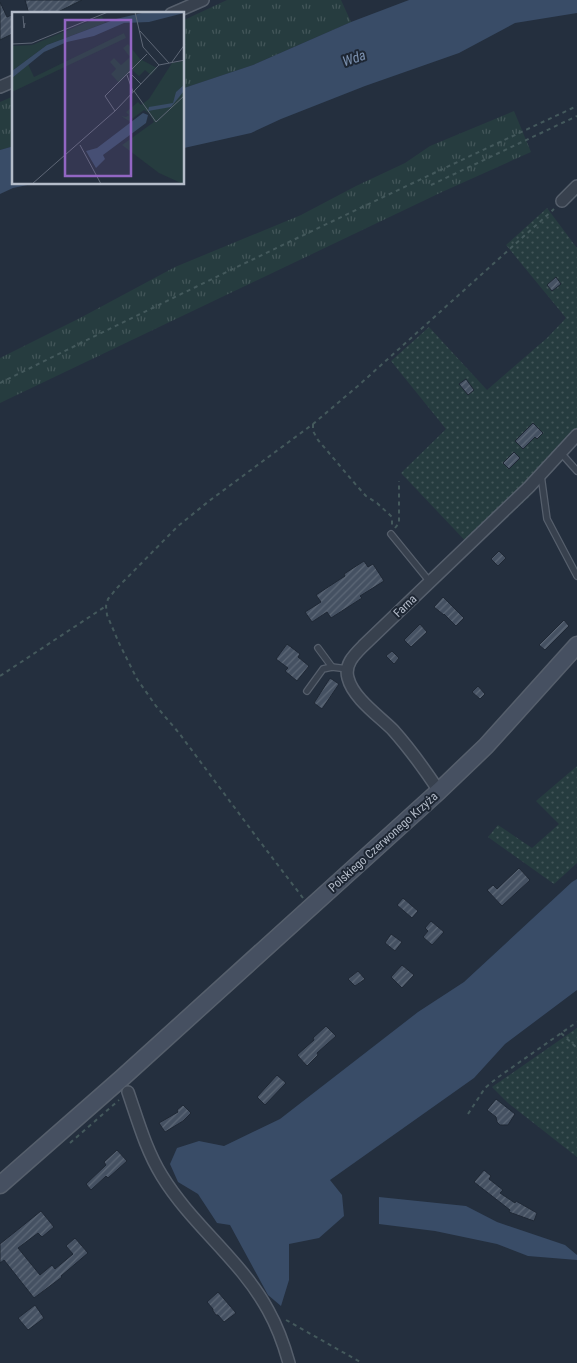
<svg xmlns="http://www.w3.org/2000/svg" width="577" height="1363" font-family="'Roboto Condensed',sans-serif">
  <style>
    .grass { fill: url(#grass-tufts) }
    .garden { fill: url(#garden-dots) }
    .water { fill: #394c67 }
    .building { fill: url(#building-hatch); stroke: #1f2835 }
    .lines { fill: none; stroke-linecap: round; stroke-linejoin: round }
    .lane-casing { stroke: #565f6c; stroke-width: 8 }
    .street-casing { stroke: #565f6c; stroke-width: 14 }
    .secondary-casing { stroke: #565f6c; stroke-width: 19 }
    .path { stroke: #44595c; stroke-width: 2; stroke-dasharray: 4 4; stroke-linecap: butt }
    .lane { stroke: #38414e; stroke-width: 5.5 }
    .street { stroke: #38414e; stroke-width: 11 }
    .secondary { stroke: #465061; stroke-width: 16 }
    .labels { text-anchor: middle; stroke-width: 4; stroke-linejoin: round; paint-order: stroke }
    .street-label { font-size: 12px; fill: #b4bcc9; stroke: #1d2633 }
    .water-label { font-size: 14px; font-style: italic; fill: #7c92b1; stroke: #1d2633 }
    .inset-road { fill: none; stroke: #5e6776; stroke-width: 1 }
    .view { fill: #9266c3; fill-opacity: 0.15; stroke: #9266c3; stroke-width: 2.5 }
    .inset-edge { fill: none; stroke: #b4bcc9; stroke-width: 2.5 }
  </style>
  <defs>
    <pattern id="grass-tufts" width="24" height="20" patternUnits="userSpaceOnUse" patternTransform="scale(1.25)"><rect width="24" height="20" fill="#263c3f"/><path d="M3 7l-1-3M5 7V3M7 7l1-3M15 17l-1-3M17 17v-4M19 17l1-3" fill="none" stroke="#435659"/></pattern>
    <pattern id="garden-dots" width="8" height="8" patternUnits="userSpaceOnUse" patternTransform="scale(1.25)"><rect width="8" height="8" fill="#263c3f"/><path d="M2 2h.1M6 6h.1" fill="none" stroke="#435659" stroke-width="1.8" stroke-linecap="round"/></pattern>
    <pattern id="building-hatch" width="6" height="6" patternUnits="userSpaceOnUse" patternTransform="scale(1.25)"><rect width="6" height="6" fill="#455162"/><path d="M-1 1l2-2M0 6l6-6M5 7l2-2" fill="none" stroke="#5d6877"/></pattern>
  </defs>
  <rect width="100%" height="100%" fill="#242f3e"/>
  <!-- grass -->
  <g class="grass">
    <path d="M227 0H341L351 22 253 65 184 88V20Z"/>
    <path d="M14 96V146L0 150V102Z"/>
    <path d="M514 111 531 152 442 192 0 403V358L80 318 175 267 301 215 356 186 405 163 430 146Z"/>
  </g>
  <!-- garden -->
  <g class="garden">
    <path d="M547 208 577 248V444L529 497 473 549 401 473 446 429 391 361 429 327 487 390 547 338 566 318 506 245Z"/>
    <path d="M577 766V863L554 884 488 837 498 825 532 848 559 824 536 801Z"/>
    <path d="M577 1028V1157L508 1103 492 1087Z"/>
  </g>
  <!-- water -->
  <g class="water">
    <path d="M409 0H577V13L515 23 459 53 365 86 281 119 251 133 184 148V88L253 65 351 22Z"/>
    <path d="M14 146V184H32L13 188 0 194V150Z"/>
    <path d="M577 879V990L505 1044 474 1078 330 1180 342 1195 344 1216 319 1238 289 1244V1280L281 1306 268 1295 230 1225 217 1223 198 1194 178 1182 170 1164 177 1148 199 1141 224 1146 280 1119 418 1012 464 982 572 882Z"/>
    <path d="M379 1197 466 1206 497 1222 565 1245 577 1255V1260L528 1256 497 1244 435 1231 379 1224Z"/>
  </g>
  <!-- building -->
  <g class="building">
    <path d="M25 0H82L54 14H29Z"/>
    <path d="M0 2 7 17 14 14V33L0 40Z"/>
    <path d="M556 277 561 284 552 291 547 285Z"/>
    <path d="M466 379 474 390 468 395 459 384Z"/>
    <path d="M533 423 543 433 537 439 535 437 523 449 515 441Z"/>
    <path d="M514 452 520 458 509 469 503 463Z"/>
    <path d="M499 551 506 558 498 566 491 559Z"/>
    <path d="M364 561 368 567 373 564 384 581 360 596 362 598 331 618 327 612 312 622 305 612 321 602 316 595 345 576 344 574Z"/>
    <path d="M443 597 464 618 456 626 444 614V615L434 607Z"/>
    <path d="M564 620 569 626 545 650 539 645Z"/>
    <path d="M420 624 427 632 411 647 404 640Z"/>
    <path d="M287 644 300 654 298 657 309 666 297 681 285 671 288 668 276 659Z"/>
    <path d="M392 651 399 658 394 664 386 656Z"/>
    <path d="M330 678 339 684 322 709 314 703Z"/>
    <path d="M478 686 485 694 480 699 472 692Z"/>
    <path d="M519 868 530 880 502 906 487 890 493 885 497 889Z"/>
    <path d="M403 898 418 911 412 918 397 905Z"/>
    <path d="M431 921 444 932 432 945 423 937 428 931 425 928Z"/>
    <path d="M391 934 402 942 395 951 385 943Z"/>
    <path d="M402 965 414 975 402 988 391 977Z"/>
    <path d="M358 971 365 979 355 986 348 979Z"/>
    <path d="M326 1026 336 1036 317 1053 318 1055 307 1066 297 1055 314 1040 313 1038Z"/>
    <path d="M277 1075 286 1083 265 1105 257 1097Z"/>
    <path d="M496 1099 515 1114 508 1125H500L497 1122 496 1117 487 1110Z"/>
    <path d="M183 1105 191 1113 183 1121 165 1132 159 1123 178 1112 177 1110Z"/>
    <path d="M117 1150 127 1161 108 1178 106 1176 91 1190 86 1184 106 1165 104 1162Z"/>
    <path d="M484 1170 491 1176 489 1179 503 1190 500 1193 515 1203 516 1201 537 1213 534 1221 509 1212 510 1210 474 1182Z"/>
    <path d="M41 1211 54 1227 42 1237 38 1233 18 1248 40 1275 52 1265 55 1269 73 1254 66 1246 75 1238 88 1253 61 1276 62 1277 34 1298 4 1260 0 1263V1244Z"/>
    <path d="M218 1292 236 1313 224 1322 218 1315H216L213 1311V1309L207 1302Z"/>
    <path d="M35 1305 44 1318 28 1330 18 1318Z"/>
  </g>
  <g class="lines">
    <defs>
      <g id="lane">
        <path d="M561 453 577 471"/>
        <path d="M541 475 547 519 577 576"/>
        <path d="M391 534 430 582"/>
        <path d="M318 648 332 667"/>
        <path d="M307 691 323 669 332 667 348 669"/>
      </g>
      <g id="street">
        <path d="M171 14 203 0"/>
        <path d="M0 87 14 81"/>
        <path d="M562 201 577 186"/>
        <path d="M439 791C425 770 410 749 393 730 379 716 353 698 348 678 344 664 355 654 364 645L529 487 577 435"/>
        <path d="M128 1092C138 1121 146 1150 162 1176 192 1225 241 1260 268 1310 277 1326 284 1345 289 1363"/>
      </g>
      <path id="secondary" d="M0 1185 122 1078 439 791 486 746 577 645"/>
    </defs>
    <!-- lane casing -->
    <use href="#lane" class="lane-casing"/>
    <!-- street casing -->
    <use href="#street" class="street-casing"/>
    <!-- secondary casing -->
    <use href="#secondary" class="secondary-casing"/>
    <!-- path -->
    <g class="path">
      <path d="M155 14 162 11"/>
      <path d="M431 185 577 116"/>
      <path d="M0 383C191 288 384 196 577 106"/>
      <path d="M313 424V431L318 440 357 486 366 496 377 503 392 517V527"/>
      <path d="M395 528 399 523V481"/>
      <path d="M0 676 106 606"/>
      <path d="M303 898 258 839 179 733 156 706 137 679 119 643 107 615 106 606 108 599 117 588 178 526 209 501 313 424 359 385 554 209"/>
      <path d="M561 1033 577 1048"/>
      <path d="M468 1114 485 1088 497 1078 577 1022"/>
      <path d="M70 1143 119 1100"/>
      <path d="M286 1320 362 1363"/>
    </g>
    <!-- lane -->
    <use href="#lane" class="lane"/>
    <!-- street -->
    <use href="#street" class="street"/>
    <!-- secondary -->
    <use href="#secondary" class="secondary"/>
  </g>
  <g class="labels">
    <!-- street labels -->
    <g class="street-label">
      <text transform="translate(405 606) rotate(-44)" y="4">Farna</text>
      <text transform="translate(383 842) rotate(-42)" y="4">Polskiego Czerwonego Krzyża</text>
    </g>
    <!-- water labels -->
    <g class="water-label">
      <text transform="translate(354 58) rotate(-19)" y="5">Wda</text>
    </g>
  </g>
  <!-- overview -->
  <g transform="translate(12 12)">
    <rect width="172" height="172" fill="#242f3e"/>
    <path d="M90 4 93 11 35 33 0 59V34L20 33ZM112 21 114 26 0 80V66L16 52 22 65Z" fill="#263c3f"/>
    <path d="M116 32 128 47 145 56 139 63 133 58 127 64 120 58 107 71 99 62 104 57 98 50 102 46 109 53 116 47 118 45 111 36ZM172 49V172H171L147 161 110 133 142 110 137 101 132 98 117 109 109 104 114 105 117 103 114 100 126 90 129 93 137 87 160 51Z" fill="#263c3f"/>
    <path d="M134 0 172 1 137 10 112 11 82 24 55 30 32 40 0 66V59L35 33 104 7ZM172 73V79L159 95 136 99 137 95 161 91 164 80ZM131 101 136 103 134 111 91 143 93 147 84 156 74 139 85 136Z" fill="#394c67"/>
    <path class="inset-road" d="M123 0 131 35 147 53M11 4 12 16 13 11M128 19 157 51M0 32 20 31 96 0M160 50 173 32M147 53 173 48M117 60 129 72M115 63 121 80M122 79 144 110 173 83M103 99 93 84 135 42M68 133 89 172M20 172 103 99 147 53"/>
    <path class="view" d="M53 8H119V164H53Z"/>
    <rect width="172" height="172" class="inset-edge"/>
  </g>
</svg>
